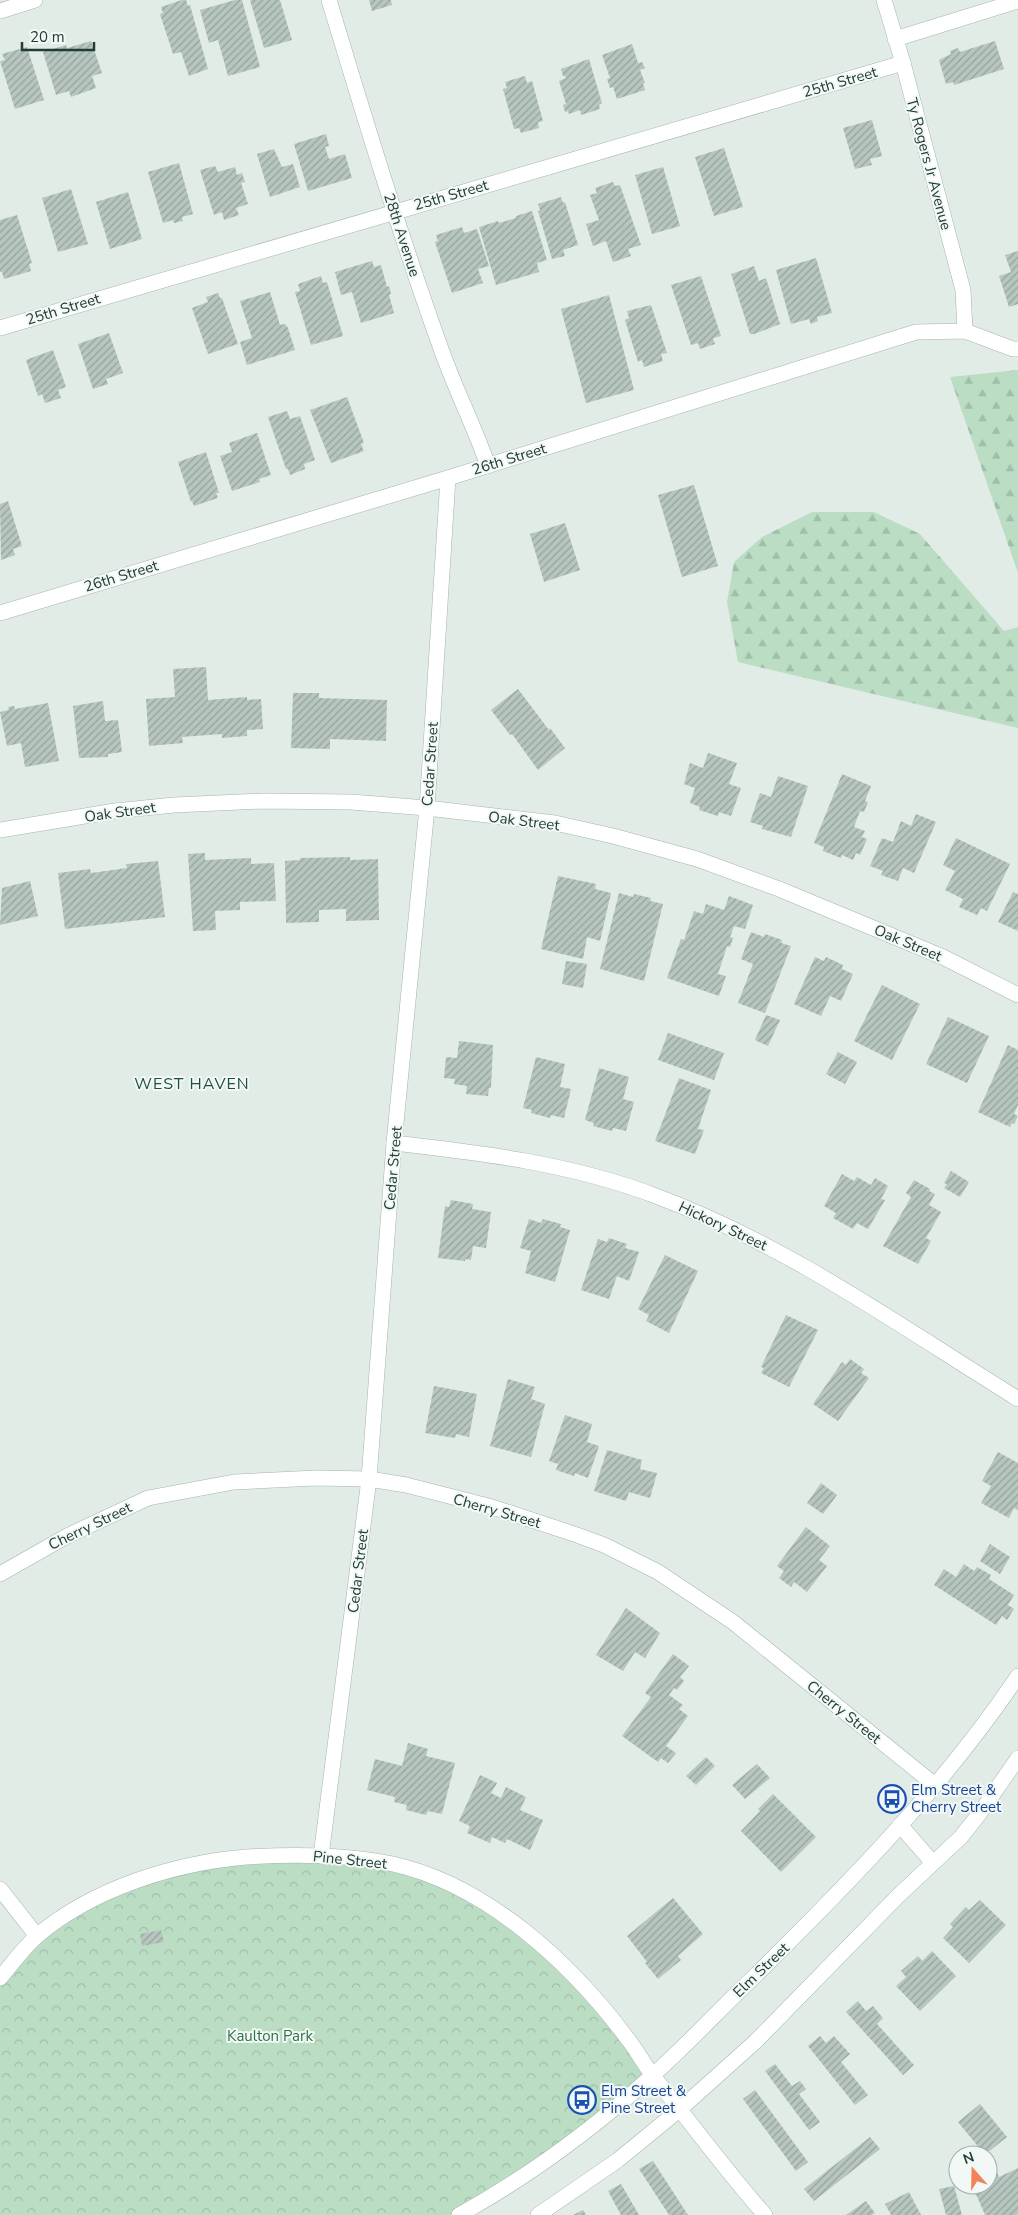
<svg xmlns="http://www.w3.org/2000/svg" width="1018" height="2215" font-family="'Nunito Sans',sans-serif">
  <style>
    .forest { fill: url(#forest-firs) }
    .park { fill: url(#park-crowns) }
    .building { fill: url(#building-hatch) }
    .lines { fill: none; stroke-linecap: round; stroke-linejoin: round }
    .minor-casing { stroke: #a5b4ae; stroke-width: 16 }
    .tertiary-casing { stroke: #a5b4ae; stroke-width: 16 }
    .minor { stroke: #fff; stroke-width: 15 }
    .tertiary { stroke: #fff; stroke-width: 15 }
    .labels { text-anchor: middle; stroke-width: 4; stroke-linejoin: round; paint-order: stroke }
    .street-label { font-size: 15px; fill: #223d36; stroke: #f2f8f5 }
    .transit-label { font-size: 15px; fill: #164399; stroke: #f2f8f5; text-anchor: start }
    .park-label { font-size: 15px; fill: #2c7349; stroke: #f2f8f5 }
    .neighbourhood-label { font-size: 16px; letter-spacing: 1px; fill: #1e4f44; stroke: #f2f8f5 }
  </style>
  <defs>
    <pattern id="forest-firs" width="22" height="20" patternUnits="userSpaceOnUse" patternTransform="scale(1.25)"><rect width="22" height="20" fill="#bbddc4"/><path d="M5 1l3.5 6h-7zM16 11l3.5 6h-7z" fill="#a0bfa9"/></pattern>
    <pattern id="park-crowns" width="20" height="18" patternUnits="userSpaceOnUse" patternTransform="scale(1.25)"><rect width="20" height="18" fill="#bbddc4"/><path d="M2 6a3 3 0 1 1 6 0M12 15a3 3 0 1 1 6 0" fill="none" stroke="#a0bfa9"/></pattern>
    <pattern id="building-hatch" width="6" height="6" patternUnits="userSpaceOnUse" patternTransform="scale(1.25)"><rect width="6" height="6" fill="#b7c7c0"/><path d="M-1 1l2-2M0 6l6-6M5 7l2-2" fill="none" stroke="#94a39d"/></pattern>
  </defs>
  <rect width="100%" height="100%" fill="#e2ece7"/>
  <!-- forest -->
  <g class="forest">
    <path d="M1018 370V573L950 377Z"/>
    <path d="M812 512H874L920 534 1004 631 1018 627V728L738 662 727 602 734 562 762 537Z"/>
  </g>
  <!-- park -->
  <path class="park" d="M279 1855 424 1874 526 1931 652 2076 459 2215H0V1978L37 1936 163 1871Z"/>
  <!-- building -->
  <g class="building">
    <path d="M182 0H186L188 6 190 5 208 69 189 76 181 52 173 54 160 14 163 13 161 7Z"/>
    <path d="M235 0H242L260 67 228 76 218 40 209 43 200 10Z"/>
    <path d="M250 0H280L292 40 264 48Z"/>
    <path d="M369 0H391L392 5 372 11Z"/>
    <path d="M91 41 102 73 92 76 96 88 71 97 69 91 56 95 43 52 66 45 67 48Z"/>
    <path d="M995 41 1004 69 954 85 953 82 946 84 939 60 951 54 950 51 958 48 960 52Z"/>
    <path d="M632 44 638 63 642 62 645 68 640 70 645 83H643L645 90 617 99 613 87 610 88 607 79 610 78 602 55Z"/>
    <path d="M27 47 44 100 15 109 0 61 5 60 2 54Z"/>
    <path d="M589 59 602 103 599 105 600 109 581 115 580 110 569 114 568 111 565 112 563 105 566 104 559 81 566 78 565 76H563L561 69Z"/>
    <path d="M525 76 527 83 532 81 543 121 538 122 539 128 521 133 519 128 514 129 503 89 507 88 505 82Z"/>
    <path d="M872 120 882 156 870 159 872 165 855 169 843 128Z"/>
    <path d="M326 134 329 146 325 147 329 159 345 154 352 178 308 191 294 144Z"/>
    <path d="M724 148 743 207 714 216 695 157Z"/>
    <path d="M274 149 282 167 293 164 300 187 270 197 257 154Z"/>
    <path d="M179 163 193 214 182 217 183 221 174 223 173 220 163 223 148 172Z"/>
    <path d="M215 166 218 172 235 167 237 175 242 173 245 182 241 183 248 204 236 208 239 215 224 220 222 212 214 215 200 170Z"/>
    <path d="M663 167 680 226 652 234 635 175Z"/>
    <path d="M613 182 615 186 620 185 641 245 628 249 631 256 613 262 606 241 593 246 586 224 599 220 590 195 597 193 595 188Z"/>
    <path d="M71 189 88 244 58 252 42 198Z"/>
    <path d="M128 192 142 239 110 249 96 202Z"/>
    <path d="M561 197 563 203 565 202 578 245 563 250 565 256 552 259 538 211H540L538 204Z"/>
    <path d="M532 211 547 260 537 263 539 272 496 285 479 227 498 221 499 223 516 218V216Z"/>
    <path d="M17 215 32 263 29 264 31 271 4 279 2 272H0V220Z"/>
    <path d="M462 227 464 233 477 229 489 266 478 269 483 283 452 293 435 242 438 241 436 235Z"/>
    <path d="M1018 251V304L1009 307 999 276 1011 272 1005 255Z"/>
    <path d="M816 258 832 313 817 317 818 321 811 324 809 319 791 324 776 270Z"/>
    <path d="M372 261 374 267 381 265 387 287 389 286 391 294 389 295 394 313 361 323 352 292 341 295 335 272Z"/>
    <path d="M754 266 759 281 766 278 780 324 754 334H750L731 274Z"/>
    <path d="M321 276 323 283 327 282 343 336 311 345 295 292 300 291 298 284Z"/>
    <path d="M701 276 721 336 713 338 715 344 700 349 698 343 691 345 671 285Z"/>
    <path d="M270 292 280 325 285 324 288 328 295 350 247 365 240 342 252 338 240 301Z"/>
    <path d="M218 293 220 298H222L238 344 208 354 192 308 208 302 206 297Z"/>
    <path d="M609 295 634 390 586 403 561 309Z"/>
    <path d="M651 305 667 353 661 354 663 361 644 367 642 360 638 362 625 320 629 318 627 311Z"/>
    <path d="M109 333 123 373 106 379 108 384 93 389 78 344Z"/>
    <path d="M53 350 66 387 58 390 61 398 45 403 42 394 38 396 26 360Z"/>
    <path d="M347 397 364 443 361 444 364 451 331 463 310 410Z"/>
    <path d="M287 411 290 419 300 416 315 460 304 464 305 469 290 475 288 469H286L268 417Z"/>
    <path d="M257 433 271 475 259 479 260 482 232 491 220 456 232 452 229 443Z"/>
    <path d="M206 452 219 493H216L218 498 194 506 192 501 191 502 178 462Z"/>
    <path d="M694 485 718 566 682 577 658 495Z"/>
    <path d="M8 501 22 546 13 549 15 555 1 560 0 504Z"/>
    <path d="M565 523 580 570 544 582 530 534Z"/>
    <path d="M206 667 208 700 247 697V700L261 699 263 729 247 730V736L222 738V734L182 737 183 743 149 746 146 699 175 697 173 669Z"/>
    <path d="M518 689 549 730 550 728 565 748 538 770 512 734 510 735 491 710Z"/>
    <path d="M293 693H319V698L387 700 386 741 330 739V749L291 748Z"/>
    <path d="M103 701 105 721 118 720 122 752 108 754V757L79 758 73 706Z"/>
    <path d="M48 703 59 761 25 767 21 743 7 746 0 712 9 710 8 707 14 706 15 709Z"/>
    <path d="M708 753 737 763 729 784 741 788 731 816 719 812 718 816 699 810 700 807 690 803 695 788 684 784 690 763 703 768Z"/>
    <path d="M842 774 871 786 865 801 868 802 864 812 860 811 854 827 865 831 862 837 867 839 860 855 856 853 853 860 842 855 841 858 823 851 824 847 814 843Z"/>
    <path d="M778 776 808 786 791 837 762 829 763 826 750 822 760 793 771 797Z"/>
    <path d="M916 814 936 822 914 873 903 868 898 881 881 875 883 871 870 866 882 838 893 842 901 821 911 826Z"/>
    <path d="M956 838 1010 864 987 911 981 908 977 915 959 907 963 899 945 890 955 871 943 865Z"/>
    <path d="M205 853V860L251 858V864L274 863 276 901 240 902V910L215 911 216 930 193 931 188 854Z"/>
    <path d="M350 857V860L378 859 379 920 346 921V909L319 910V922L286 923 285 861 300 860V858Z"/>
    <path d="M158 861 165 917 65 929 58 873 90 869 91 873 127 868 126 864Z"/>
    <path d="M558 876 596 884 595 889 611 893 600 941 587 937 583 959 541 949Z"/>
    <path d="M30 881 38 916 0 925 2 888Z"/>
    <path d="M1013 892 1018 894V931L998 922Z"/>
    <path d="M619 893 633 897 634 894 651 898 650 901 663 904 644 981 600 969Z"/>
    <path d="M729 896 753 905 745 929 734 926 730 937 733 938 730 947 727 946 718 974 726 976 719 996 667 978 681 939 684 940 694 911 703 914 706 904 724 910Z"/>
    <path d="M751 932 764 937 765 934 782 940 781 943 791 946 765 1013 738 1003 753 964 741 959Z"/>
    <path d="M815 957 824 961 826 957 843 965 842 969 853 974 841 1001 830 996 821 1016 794 1004Z"/>
    <path d="M566 961 587 964 583 988 562 984Z"/>
    <path d="M882 985 920 1004 892 1060 854 1041Z"/>
    <path d="M766 1015 780 1020 768 1046 755 1040Z"/>
    <path d="M948 1017 989 1036 967 1083 926 1064Z"/>
    <path d="M668 1033 724 1053 714 1080 658 1060Z"/>
    <path d="M459 1041 493 1045 491 1088H489L488 1096 466 1094 467 1086 454 1084 455 1079 444 1078 446 1057 457 1058Z"/>
    <path d="M1008 1045 1018 1050V1105L1014 1114 1018 1116 1014 1124 1012 1123 1010 1127 978 1112Z"/>
    <path d="M838 1052 857 1062 845 1084 826 1074Z"/>
    <path d="M536 1057 565 1064 560 1087 571 1089 564 1118 551 1115 550 1118 531 1113 532 1110 523 1108Z"/>
    <path d="M599 1068 629 1077 623 1099 634 1102 626 1131 613 1128 612 1131 593 1126 594 1123 585 1120Z"/>
    <path d="M679 1078 711 1090 698 1129 704 1130 695 1154 655 1141Z"/>
    <path d="M951 1171 969 1182 960 1197 944 1188 947 1184 944 1183Z"/>
    <path d="M842 1174 854 1181 857 1177 871 1185 875 1178 888 1186 881 1199 885 1200 868 1229 857 1223 853 1229 833 1218 836 1213 824 1206Z"/>
    <path d="M914 1180 930 1189 929 1191 935 1194 929 1205 941 1212 926 1238 931 1241 918 1264 883 1246 911 1197 906 1193Z"/>
    <path d="M451 1200 473 1204 472 1209 491 1212 486 1248 473 1246 471 1260 465 1259V1261L438 1258 445 1206 449 1207Z"/>
    <path d="M529 1219 541 1223 543 1219 561 1224 560 1227 570 1230 555 1282 525 1273 531 1251 520 1248Z"/>
    <path d="M609 1238 627 1244 625 1248 639 1252 629 1281 617 1276 609 1299 581 1290 598 1239 607 1242Z"/>
    <path d="M665 1255 698 1271 669 1333 646 1321 649 1315 638 1309Z"/>
    <path d="M786 1315 818 1330 789 1387 761 1373 764 1368 761 1367Z"/>
    <path d="M850 1359 864 1369 861 1373 869 1378 838 1421 813 1404 842 1362 846 1365Z"/>
    <path d="M508 1379 535 1387 531 1399 545 1404 531 1457 490 1446Z"/>
    <path d="M434 1386 477 1394 469 1437 456 1434 455 1438 425 1433Z"/>
    <path d="M565 1415 592 1424 587 1442 599 1446 588 1478 575 1473 574 1476 556 1470 558 1464 549 1461Z"/>
    <path d="M607 1450 642 1460 640 1469 657 1473 650 1498 629 1492 626 1501 594 1491Z"/>
    <path d="M998 1452 1018 1463V1510L1014 1508 1009 1518 981 1503 991 1486 982 1481Z"/>
    <path d="M821 1483 837 1495 823 1514 807 1503Z"/>
    <path d="M806 1527 830 1546 819 1560 827 1566 807 1592 794 1582 791 1587 779 1578 784 1571 777 1566Z"/>
    <path d="M990 1544 1010 1557 1000 1574 980 1561Z"/>
    <path d="M964 1564 974 1571 977 1567 991 1575 989 1579 1014 1595 1008 1605 1014 1609 1007 1620 1002 1616 996 1625 934 1585 944 1569 956 1577Z"/>
    <path d="M626 1608 660 1633 645 1658 635 1652 623 1671 596 1655Z"/>
    <path d="M673 1654 689 1666 680 1677 684 1681 677 1690 674 1688 669 1695 683 1705 679 1709 688 1716 666 1746 676 1753 668 1763 661 1758 658 1762 622 1736 651 1697 645 1693Z"/>
    <path d="M408 1743 428 1749 426 1756 455 1763 442 1814 428 1811 426 1815 406 1810 407 1805 394 1802 395 1797 367 1790 375 1759 402 1766Z"/>
    <path d="M706 1757 715 1766 696 1785 686 1776Z"/>
    <path d="M757 1764 770 1778 745 1799 732 1785Z"/>
    <path d="M480 1775 497 1783 491 1793 501 1798 506 1787 526 1797 520 1810 543 1820 530 1850 507 1839 505 1843 492 1837 490 1843 467 1833 470 1826 459 1821Z"/>
    <path d="M773 1794 816 1837 781 1872 741 1831 760 1811 758 1809Z"/>
    <path d="M673 1898 703 1934 678 1956 681 1960 658 1979 645 1963 647 1962 627 1936Z"/>
    <path d="M980 1900 1006 1925 969 1963 943 1938 953 1927 950 1924 966 1907 969 1910Z"/>
    <path d="M161 1930 164 1942 142 1946 140 1934Z"/>
    <path d="M932 1951 956 1976 920 2011 896 1986 906 1977 901 1971 918 1956 922 1961Z"/>
    <path d="M858 2001 866 2011 873 2006 883 2018 877 2024 914 2065 903 2075 846 2012Z"/>
    <path d="M820 2036 826 2043 834 2036 850 2054 841 2062 868 2095 855 2105 808 2046Z"/>
    <path d="M775 2064 792 2086 800 2081 806 2089 799 2094 820 2122 809 2130 765 2071Z"/>
    <path d="M755 2090 808 2162 796 2171 743 2099Z"/>
    <path d="M980 2104 1007 2137 987 2153 999 2177 1018 2168V2214L1016 2215H985L972 2185H988V2155H985L958 2122Z"/>
    <path d="M870 2137 880 2149 814 2201 804 2189Z"/>
    <path d="M653 2161 688 2215H669L639 2169Z"/>
    <path d="M621 2184 639 2215H621L608 2191Z"/>
    <path d="M954 2186 962 2215H946L939 2189Z"/>
    <path d="M909 2192 921 2215H891L885 2204Z"/>
    <path d="M866 2201 875 2213 872 2215H846Z"/>
    <path d="M583 2210 586 2215H573Z"/>
  </g>
  <g class="lines">
    <defs>
      <g id="minor">
        <path d="M329 0C364 116 399 232 440 346 454 387 474 425 488 466"/>
        <path d="M884 0 903 63 963 290 965 331"/>
        <path d="M0 11 35 0"/>
        <path d="M895 39 1018 1"/>
        <path d="M0 328 903 63"/>
        <path d="M0 613 448 478 916 332 965 331 1013 349H1018"/>
        <path d="M0 830 115 811 174 805 264 801 351 802 427 808 555 823 613 836 697 859 779 889 943 957 1018 995"/>
        <path d="M394 1143C483 1153 572 1164 656 1196 787 1245 900 1326 1018 1399"/>
        <path d="M0 1574 67 1536 148 1498 234 1482 316 1478 369 1479 406 1485 492 1507 577 1535 604 1545 658 1572 733 1622 935 1785"/>
        <path d="M900 1825 933 1863"/>
        <path d="M321 1856 369 1479 394 1143 427 808 448 478"/>
        <path d="M0 1889 37 1936"/>
        <path d="M0 1978C12 1964 24 1947 38 1935 94 1888 175 1863 246 1857 295 1854 345 1854 393 1864 487 1885 571 1963 627 2038 637 2050 644 2065 654 2077 691 2123 726 2171 765 2215"/>
        <path d="M538 2215 618 2160 679 2110 755 2042 899 1895 961 1837 980 1813 1018 1758"/>
      </g>
      <path id="tertiary" d="M459 2215C528 2177 594 2128 653 2075 689 2043 722 2007 757 1974 851 1881 944 1786 1018 1676"/>
    </defs>
    <!-- minor casing -->
    <use href="#minor" class="minor-casing"/>
    <!-- tertiary casing -->
    <use href="#tertiary" class="tertiary-casing"/>
    <!-- minor -->
    <use href="#minor" class="minor"/>
    <!-- tertiary -->
    <use href="#tertiary" class="tertiary"/>
  </g>
  <!-- icons -->
  <defs>
    <symbol id="bus-ring" viewBox="-11 -11 22 22"><circle r="9.5" fill="#f2f8f5" stroke="#1a4fb4" stroke-width="1.5"/><path d="M-5-6H5V4H4V6H2V4H-2V6H-4V4H-5ZM-3.5-4V0h7V-4ZM-3.5 1.2v1.5H-2V1.2ZM2 1.2v1.5H3.5V1.2Z" fill="#1a4fb4"/></symbol>
  </defs>
  <g fill-rule="evenodd">
    <use href="#bus-ring" x="876" y="1783" width="32" height="32"/>
    <use href="#bus-ring" x="566" y="2084" width="32" height="32"/>
  </g>
  <g class="labels">
    <!-- street labels -->
    <g class="street-label">
      <text transform="translate(840 82) rotate(-16)" y="5">25th Street</text>
      <text transform="translate(929 164) rotate(75)" y="5">Ty Rogers Jr Avenue</text>
      <text transform="translate(451 195) rotate(-16)" y="5">25th Street</text>
      <text transform="translate(402 235) rotate(72)" y="5">28th Avenue</text>
      <text transform="translate(63 309) rotate(-17)" y="5">25th Street</text>
      <text transform="translate(509 459) rotate(-17)" y="5">26th Street</text>
      <text transform="translate(121 576) rotate(-17)" y="5">26th Street</text>
      <text transform="translate(430 764) rotate(-86)" y="5">Cedar Street</text>
      <text transform="translate(120 812) rotate(-8)" y="5">Oak Street</text>
      <text transform="translate(524 821) rotate(7)" y="5">Oak Street</text>
      <text transform="translate(908 943) rotate(23)" y="5">Oak Street</text>
      <text transform="translate(393 1168) rotate(-85)" y="5">Cedar Street</text>
      <text transform="translate(723 1226) rotate(25)" y="5">Hickory Street</text>
      <text transform="translate(497 1511) rotate(16)" y="5">Cherry Street</text>
      <text transform="translate(90 1526) rotate(-26)" y="5">Cherry Street</text>
      <text transform="translate(358 1571) rotate(-83)" y="5">Cedar Street</text>
      <text transform="translate(844 1712) rotate(39)" y="5">Cherry Street</text>
      <text transform="translate(350 1860) rotate(6)" y="5">Pine Street</text>
      <text transform="translate(761 1970) rotate(-44)" y="5">Elm Street</text>
    </g>
    <!-- transit labels -->
    <g class="transit-label">
      <text x="911" y="1795">Elm Street &amp;<tspan x="911" dy="17">Cherry Street</tspan></text>
      <text x="601" y="2096">Elm Street &amp;<tspan x="601" dy="17">Pine Street</tspan></text>
    </g>
    <!-- park labels -->
    <g class="park-label">
      <text x="270" y="2041">Kaulton Park</text>
    </g>
    <!-- neighbourhood labels -->
    <g class="neighbourhood-label">
      <text x="192" y="1089">WEST HAVEN</text>
    </g>
  </g>
  <!-- north arrow -->
  <g transform="translate(973 2170) rotate(340)"><circle r="24" fill="#f2f8f5" stroke="#9fada9"/>
  <path d="M0-4L9 19L0 12L-9 19Z" fill="#f1825a"/>
  <text y="-8" font-size="14" font-weight="bold" text-anchor="middle" fill="#223d36">N</text>
  </g>
  <!-- scale -->
  <path d="M22 42v8h72v-8" fill="none" stroke="#223d36" stroke-width="2.5"/>
  <text x="30" y="42" font-size="15" fill="#223d36" stroke="#f2f8f5" stroke-width="4" paint-order="stroke">20 m</text>
</svg>
